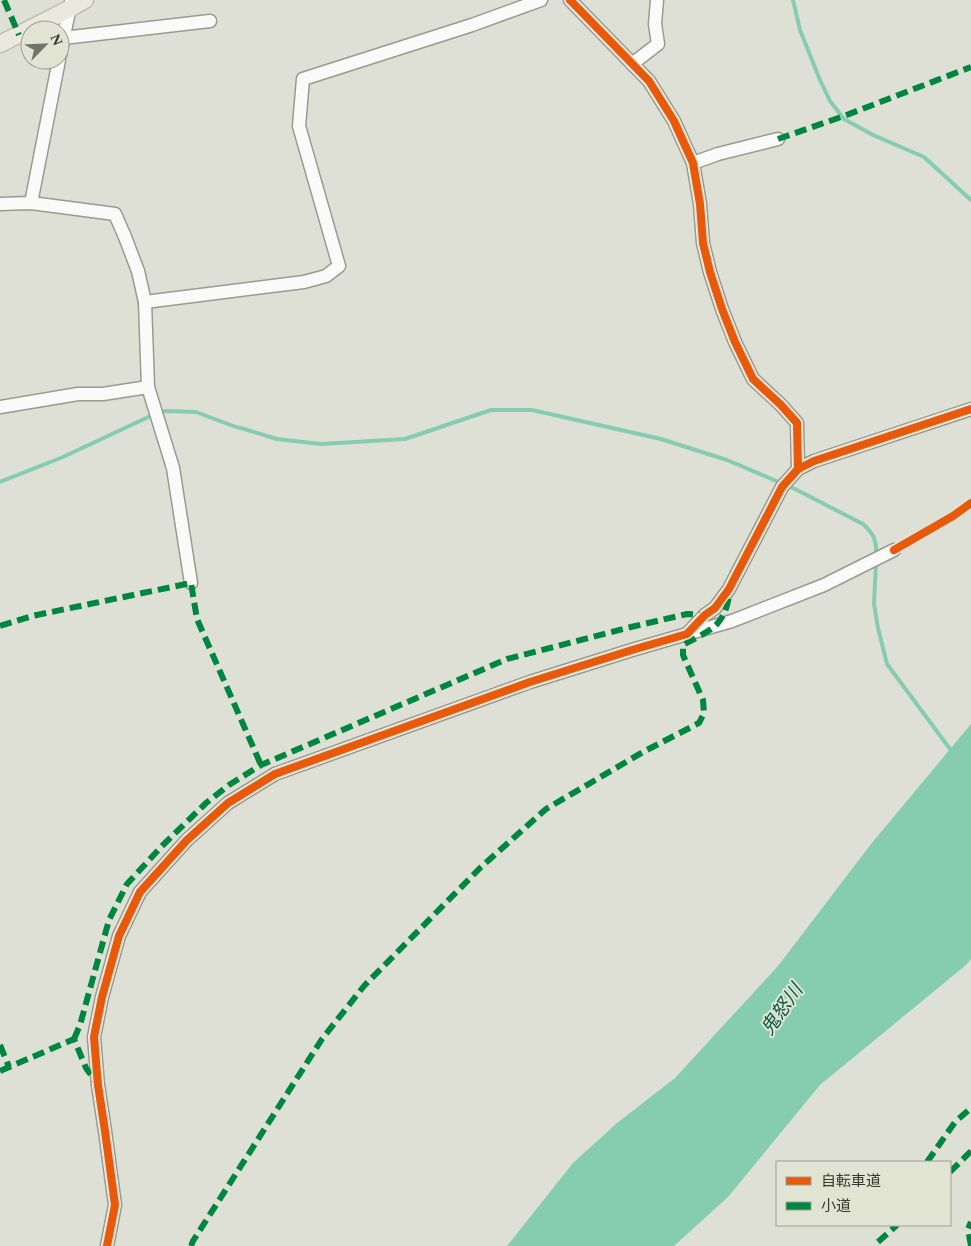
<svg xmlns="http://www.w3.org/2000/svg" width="971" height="1246" font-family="Spectral,'Noto Sans JP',serif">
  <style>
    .water { fill: #86cdb0 }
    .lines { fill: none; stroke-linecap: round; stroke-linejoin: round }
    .stream { stroke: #86cdb0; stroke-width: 4 }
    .minor-casing { stroke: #999a92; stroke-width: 15 }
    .major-casing { stroke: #bcbdb9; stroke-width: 19 }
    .minor { stroke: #fafaf9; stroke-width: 12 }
    .major { stroke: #ebe8dd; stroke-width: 16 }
    .quiet { stroke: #00873e; stroke-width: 6; stroke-dasharray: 12 6; stroke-linecap: butt }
    .cycleway-casing { stroke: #e1e4d2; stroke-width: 11 }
    .cycleway { stroke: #e8590c; stroke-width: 8 }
    .labels { text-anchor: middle; stroke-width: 4; stroke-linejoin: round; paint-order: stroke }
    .water-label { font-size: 19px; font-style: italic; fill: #065b42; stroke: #e1e4d2 }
  </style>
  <rect width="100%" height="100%" fill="#dee0d6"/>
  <!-- water -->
  <path class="water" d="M971 724V959L966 965 820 1085 728 1197 674 1246H507L573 1163 617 1123 675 1078 778 966 871 844Z"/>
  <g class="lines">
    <!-- stream -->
    <g class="stream">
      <path d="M793 0 800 30 820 80 830 101 844 119 873 135 924 157 971 200"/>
      <path d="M0 482 63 457 159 412 167 411 196 412 236 427 241 428 277 439 321 444 405 439 491 410H532L661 439 727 460 795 489 863 524C874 534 877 541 876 556"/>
      <path d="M876 563 874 604 878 628 887 664 953 753"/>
    </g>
    <defs>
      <g id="minor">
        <path d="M570 0 649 81 674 121 693 163 700 204 703 243 710 272 722 309 735 342 753 379 781 405 797 423 798 469"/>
        <path d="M63 38 210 21"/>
        <path d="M60 55 71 2"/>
        <path d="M632 64 658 44 655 24 657 0"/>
        <path d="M693 163 718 154 778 139"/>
        <path d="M31 203 59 60"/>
        <path d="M0 204 31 203 115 214 125 237 138 271 145 302 148 387 173 468 191 583"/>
        <path d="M145 302 304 282 326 276 339 266 299 126 303 79 472 25 541 0"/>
        <path d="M0 407 78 394H103L148 387"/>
        <path d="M687 634 732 621 824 585 894 550"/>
        <path d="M107 1246 115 1205 105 1131 98 1085 94 1037 102 997 119 936 140 892 187 840 228 803 275 774 530 682 632 650 687 634 705 615 715 608 729 589 782 487 798 469 814 461 971 409"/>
      </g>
      <path id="major" d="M0 44 69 9 85 0"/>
    </defs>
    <!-- minor casing -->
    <use href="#minor" class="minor-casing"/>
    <!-- major casing -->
    <use href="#major" class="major-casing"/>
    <!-- minor -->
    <use href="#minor" class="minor"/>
    <!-- major -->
    <use href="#major" class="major"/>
    <!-- quiet -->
    <g class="quiet">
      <path d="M4 0 19 35"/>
      <path d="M778 139 844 116 971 67"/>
      <path d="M0 626 32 616 191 583 197 619 261 765"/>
      <path d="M74 1039 80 1025 109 920 127 884 162 846 206 803 229 785 261 765 507 659 631 627 687 614 705 615"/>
      <path d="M0 1045 9 1067"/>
      <path d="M0 1071 74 1039 86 1068 96 1082"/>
      <path d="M927 1162 955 1122 971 1108"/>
      <path d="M950 1172 971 1151"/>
      <path d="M878 1242 897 1225"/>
      <path d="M191 1246 193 1241 322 1039 364 986 481 867 546 809 643 752 699 723 704 713 703 700 683 655V645C692 640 711 631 717 624 725 615 729 603 729 591"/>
      <path d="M971 1246 968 1229 971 1222"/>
    </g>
    <defs>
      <g id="cycleway">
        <path d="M570 0 649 81 674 121 693 163 700 204 703 243 710 272 722 309 735 342 753 379 781 405 797 423 798 469"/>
        <path d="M894 550 953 516 971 503"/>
        <path d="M107 1246 115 1205 105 1131 98 1085 94 1037 102 997 119 936 140 892 187 840 228 803 275 774 530 682 632 650 687 634 705 615 715 608 729 589 782 487 798 469 814 461 971 409"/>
      </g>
    </defs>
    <!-- cycleway casing -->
    <use href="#cycleway" class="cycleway-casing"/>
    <!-- cycleway -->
    <use href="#cycleway" class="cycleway"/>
  </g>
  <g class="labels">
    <!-- water labels -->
    <g class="water-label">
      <text transform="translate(781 1009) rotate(-55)" y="7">鬼怒川</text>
    </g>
  </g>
  <!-- legend -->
  <rect x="776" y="1161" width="175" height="65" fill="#e1e4d2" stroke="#9da092"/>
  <rect x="786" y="1177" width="25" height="8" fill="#e8590c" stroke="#9da092"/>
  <text x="821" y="1186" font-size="15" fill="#383932">自転車道</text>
  <rect x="786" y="1202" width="25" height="8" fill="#00873e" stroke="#9da092"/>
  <text x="821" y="1211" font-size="15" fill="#383932">小道</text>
  <!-- north arrow -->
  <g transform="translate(45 45) rotate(66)"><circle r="24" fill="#e1e4d2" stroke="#9da092"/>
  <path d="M0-4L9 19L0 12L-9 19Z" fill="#72736b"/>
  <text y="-8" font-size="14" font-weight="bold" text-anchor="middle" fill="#383932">N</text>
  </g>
</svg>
